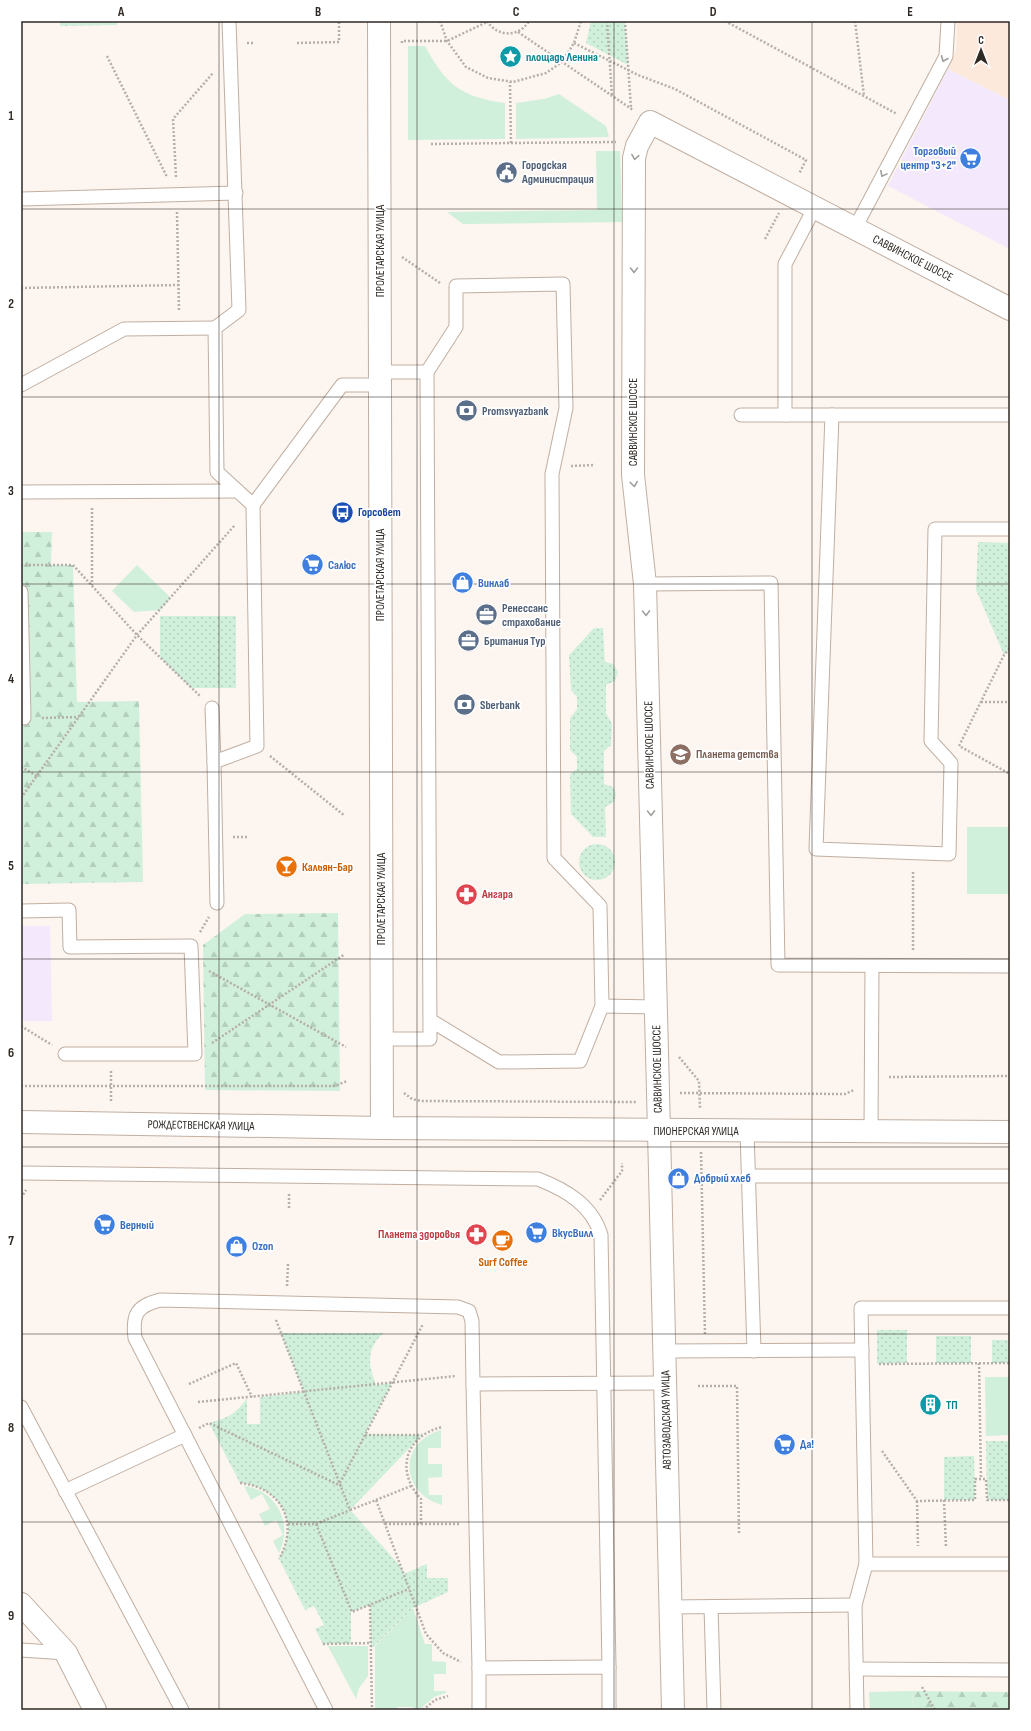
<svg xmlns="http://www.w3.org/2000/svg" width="1031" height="1731" font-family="'Sofia Sans Condensed',sans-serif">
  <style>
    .commercial { fill: #f3e8fc }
    .built { fill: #fde9db }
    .grass { fill: #d1f0db }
    .forest { fill: url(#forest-firs) }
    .park { fill: url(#park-dots) }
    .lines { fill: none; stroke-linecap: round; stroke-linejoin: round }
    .service-casing { stroke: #c0afa2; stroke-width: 15 }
    .minor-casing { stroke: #c0afa2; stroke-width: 24 }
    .tertiary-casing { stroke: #c0afa2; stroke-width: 24 }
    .secondary-casing { stroke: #c0afa2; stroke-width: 24 }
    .path { stroke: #b5aea9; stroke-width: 2.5; stroke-dasharray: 2 2; stroke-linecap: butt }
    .service { stroke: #fff; stroke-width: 13 }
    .minor { stroke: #fff; stroke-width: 22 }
    .tertiary { stroke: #fff; stroke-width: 22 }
    .secondary { stroke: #fff; stroke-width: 22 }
    .oneway { stroke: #a19f9c }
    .grid { fill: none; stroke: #2f2924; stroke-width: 1; stroke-opacity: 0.55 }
    .labels { text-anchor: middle; stroke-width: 3.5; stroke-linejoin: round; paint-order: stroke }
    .culture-label { font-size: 12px; font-weight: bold; fill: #0d838f; stroke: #fff; text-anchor: start }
    .shop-label { font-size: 12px; font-weight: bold; fill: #366cbe; stroke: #fff; text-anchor: start }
    .service-label { font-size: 12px; font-weight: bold; fill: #4e5e75; stroke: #fff; text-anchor: start }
    .street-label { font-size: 12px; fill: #2f2924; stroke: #fff }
    .transit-label { font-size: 12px; font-weight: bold; fill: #164399; stroke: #fff; text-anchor: start }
    .education-label { font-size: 12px; font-weight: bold; fill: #785e54; stroke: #fff; text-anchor: start }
    .food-label { font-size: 12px; font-weight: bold; fill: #c56008; stroke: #fff; text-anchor: start }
    .health-label { font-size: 12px; font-weight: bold; fill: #be3a42; stroke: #fff; text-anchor: start }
    .neatline { fill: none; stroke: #2f2924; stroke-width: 1.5 }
    .grid-label { font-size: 13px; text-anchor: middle; font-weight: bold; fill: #2f2924 }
  </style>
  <defs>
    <pattern id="forest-firs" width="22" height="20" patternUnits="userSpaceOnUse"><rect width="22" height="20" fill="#d1f0db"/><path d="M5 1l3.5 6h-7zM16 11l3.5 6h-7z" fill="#b4cebc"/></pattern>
    <pattern id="park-dots" width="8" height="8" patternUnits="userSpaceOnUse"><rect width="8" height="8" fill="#d1f0db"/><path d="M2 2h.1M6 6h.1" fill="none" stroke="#b4cebc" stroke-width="1.8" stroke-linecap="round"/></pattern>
  </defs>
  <rect width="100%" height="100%" fill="#fcf5f0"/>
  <!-- commercial -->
  <g class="commercial">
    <path d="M948 69 1010 100V249L888 186Z"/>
    <path d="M21 926H50L52 1021H21Z"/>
  </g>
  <!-- built -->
  <path class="built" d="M957 21H1010V100L948 69 956 51Z"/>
  <!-- grass -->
  <g class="grass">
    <path d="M408 46H425C446 85 461 97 505 103V139L408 140Z"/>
    <path d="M559 94 606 126 609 137 516 139V103L544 99Z"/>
    <path d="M596 151H620L622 222 463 224 447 212 597 210Z"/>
    <path d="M137 565 171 598 160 610 134 612 112 591Z"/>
    <rect x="967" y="827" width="43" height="67"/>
    <path d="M985 1377H1010V1435L986 1436Z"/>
    <path d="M441 1430V1448H428V1464H442V1477L428 1478 429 1495H442V1505C400 1493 398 1442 441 1430Z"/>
    <path d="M244 1486C276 1490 294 1523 279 1553L273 1541 283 1535 276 1520 265 1526 259 1514 270 1509 262 1494 251 1500Z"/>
    <path d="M413 1608 425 1644H432V1661L446 1662V1674H434V1691H446V1693L434 1697 419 1710H413V1707H397V1710H375V1646Z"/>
    <path d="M328 1646H368V1676L359 1688 356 1699Z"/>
    <path d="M912 1691 913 1710H870L869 1692Z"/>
  </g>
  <!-- forest -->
  <g class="forest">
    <path d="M21 532H52L51 565H73L77 702 139 701 143 882 21 884Z"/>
    <path d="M338 913 340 1091 205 1090 203 945 245 914Z"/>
    <path d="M912 1691 1010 1692V1710H913Z"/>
  </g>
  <!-- park -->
  <g class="park">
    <path d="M60 21H117V25L60 26Z"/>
    <path d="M591 21H625L628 65 586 43Z"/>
    <path d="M978 542 1010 543V648L1004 655 976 590Z"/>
    <path d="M160 616H236V688H191L160 657Z"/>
    <path d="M594 628H603L605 662 613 664 618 672 615 681 606 685V713L612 724 611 745 604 751V784L613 787 616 794 614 802 605 807 606 837H593L571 814 570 774 577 769V757L570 750V718L577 709V697L571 690 569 655Z"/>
    <circle cx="597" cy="862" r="18"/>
    <path d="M877 1330H907V1363L877 1364Z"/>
    <path d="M281 1333H383C366 1350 368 1363 376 1385L392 1383 365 1434 422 1435 350 1510 401 1567 404 1574 427 1564V1578H448V1592L413 1608 371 1649 370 1605 351 1612V1644H323L315 1629 324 1625 314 1606 305 1610 279 1559C300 1522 281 1487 240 1483L209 1423C229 1417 235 1415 247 1398V1424H260V1397L304 1392Z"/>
    <rect x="936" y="1336" width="35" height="27"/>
    <rect x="992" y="1340" width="18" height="23"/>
    <path d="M986 1441H1010V1500H987Z"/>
    <path d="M974 1456 975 1500H944V1457Z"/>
  </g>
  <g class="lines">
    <defs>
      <g id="service">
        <path d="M21 199 236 193"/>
        <path d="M855 228 946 56 948 21"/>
        <path d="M380 372H427"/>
        <path d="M21 385 124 329 215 328"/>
        <path d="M741 415H1010"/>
        <path d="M785 415V264L815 207"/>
        <path d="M832 415 816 849 949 854 951 763 931 741 935 529H1010"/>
        <path d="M21 492 238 491"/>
        <path d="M253 505 342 385H380"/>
        <path d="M645 584 771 583 778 965 1010 966"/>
        <path d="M21 592 24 718"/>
        <path d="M212 708 214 762"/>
        <path d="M217 903 214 762 257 746 253 505 217 472 215 328 239 310 229 21"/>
        <path d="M21 911 69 910 70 947 191 946 195 1054H65"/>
        <path d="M602 1006 656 1007"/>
        <path d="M381 1039H430L427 372 456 327V286L563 284 566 408 552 474 554 858 600 906 602 1006 580 1061 499 1062 430 1020"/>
        <path d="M747 1131 754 1351"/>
        <path d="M871 1131 872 966"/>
        <path d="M21 1173 538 1179C566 1190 592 1205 601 1235L609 1667"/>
        <path d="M748 1176H1010"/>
        <path d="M664 1351 862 1350"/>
        <path d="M473 1384 479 1668"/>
        <path d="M21 1407 182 1710"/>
        <path d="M65 1491 185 1435"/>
        <path d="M866 1564H1010"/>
        <path d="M670 1607 855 1605"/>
        <path d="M711 1607 714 1710"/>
        <path d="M21 1650 66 1653"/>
        <path d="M856 1669 1010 1670"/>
        <path d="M326 1710 135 1338C132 1314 137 1306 160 1300L458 1307 469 1311 472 1321 473 1384 665 1383"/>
        <path d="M479 1710V1668L609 1667V1710"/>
        <path d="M857 1710 855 1605 866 1564 861 1308H1010"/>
      </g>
      <g id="minor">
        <path d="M21 1122 382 1128"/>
        <path d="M659 1131 645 584 633 475 634 158 637 146 650 122 1010 309"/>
        <path d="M21 1604 66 1653 95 1710"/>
      </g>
      <path id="tertiary" d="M659 1131 673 1710"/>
      <path id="secondary" d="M379 21 382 1128 1010 1132"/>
    </defs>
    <!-- service casing -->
    <use href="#service" class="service-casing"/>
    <!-- minor casing -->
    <use href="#minor" class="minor-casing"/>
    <!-- tertiary casing -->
    <use href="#tertiary" class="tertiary-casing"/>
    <!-- secondary casing -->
    <use href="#secondary" class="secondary-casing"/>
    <!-- path -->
    <g class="path">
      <path d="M440 21 447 41 466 67 488 78 513 82 546 73 562 62 574 43 581 21"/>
      <path d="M487 21C497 37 519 38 529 21"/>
      <path d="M607 21 612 96"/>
      <path d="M625 21 631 108"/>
      <path d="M725 21 897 114"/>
      <path d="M855 21 864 96"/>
      <path d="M518 32 633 110"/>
      <path d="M247 43H254"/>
      <path d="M297 43 339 42V21"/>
      <path d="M402 43V41H447L487 22"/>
      <path d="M574 43 638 75 675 89 806 160 799 174"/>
      <path d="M107 56 167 177"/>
      <path d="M511 143 616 142"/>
      <path d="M431 144 511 143 510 82"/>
      <path d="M176 177 173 119 213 73"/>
      <path d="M177 212 179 311"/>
      <path d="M765 239 779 213"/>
      <path d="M402 257 440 283"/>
      <path d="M21 288 179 285"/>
      <path d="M571 466 595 465"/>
      <path d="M92 508V585"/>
      <path d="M21 565H73L137 635 200 696"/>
      <path d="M981 702H1010"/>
      <path d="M42 718 79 717"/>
      <path d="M959 746 1004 655 1010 648"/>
      <path d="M961 747 1010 774"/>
      <path d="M270 756 345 816"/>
      <path d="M21 767 37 776"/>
      <path d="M21 798 137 635 235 525"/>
      <path d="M233 837H249"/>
      <path d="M200 932 209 917"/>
      <path d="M913 950V871"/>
      <path d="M209 971 346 1047"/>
      <path d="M21 1026 52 1045"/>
      <path d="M212 1043 345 954"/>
      <path d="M679 1057 699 1081 700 1109"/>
      <path d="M111 1071V1102"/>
      <path d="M889 1077 1010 1076"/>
      <path d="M21 1086H335L347 1081"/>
      <path d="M404 1093 412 1099 421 1101 637 1102"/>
      <path d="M680 1093 845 1094 854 1090"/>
      <path d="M701 1152 705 1335"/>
      <path d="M21 1198 26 1190"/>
      <path d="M600 1200 622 1171V1163"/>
      <path d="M289 1208V1192"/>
      <path d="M287 1286 288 1264"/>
      <path d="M276 1320 350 1510 376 1500 426 1634 443 1653 461 1662"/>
      <path d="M979 1363 981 1479"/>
      <path d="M879 1364 1010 1363"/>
      <path d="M189 1384 236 1363 252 1397"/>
      <path d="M698 1386H737L739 1533"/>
      <path d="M198 1402 456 1376"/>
      <path d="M199 1428 209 1423 341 1486"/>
      <path d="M365 1435H422"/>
      <path d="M882 1451 917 1501 975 1500V1479H986L987 1500H1010"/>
      <path d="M240 1483C281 1487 300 1522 279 1559"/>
      <path d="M340 1483 423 1324"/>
      <path d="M376 1500 411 1486"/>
      <path d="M944 1500 946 1548"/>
      <path d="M917 1501 918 1546"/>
      <path d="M288 1524H316L350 1510"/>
      <path d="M316 1524 352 1612 409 1589"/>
      <path d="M385 1524H459"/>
      <path d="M421 1524V1499C395 1471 405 1436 442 1427"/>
      <path d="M370 1605 372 1710"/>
      <path d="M323 1644 371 1643"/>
      <path d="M922 1687 935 1710"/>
      <path d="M423 1710 435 1700 448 1696"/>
    </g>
    <!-- service -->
    <use href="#service" class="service"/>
    <!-- minor -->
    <use href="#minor" class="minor"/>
    <!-- tertiary -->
    <use href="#tertiary" class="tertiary"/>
    <!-- secondary -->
    <use href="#secondary" class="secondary"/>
  </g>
  <!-- one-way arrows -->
  <defs><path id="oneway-chevron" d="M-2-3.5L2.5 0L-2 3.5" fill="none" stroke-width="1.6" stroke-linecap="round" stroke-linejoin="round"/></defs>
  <g class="oneway">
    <use href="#oneway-chevron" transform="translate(944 59) rotate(113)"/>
    <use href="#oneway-chevron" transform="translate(635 157) rotate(99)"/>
    <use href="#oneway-chevron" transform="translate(883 174) rotate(118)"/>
    <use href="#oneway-chevron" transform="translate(634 270) rotate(90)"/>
    <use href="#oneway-chevron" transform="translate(634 484) rotate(83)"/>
    <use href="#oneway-chevron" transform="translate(646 613) rotate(89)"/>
    <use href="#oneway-chevron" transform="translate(651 813) rotate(89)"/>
  </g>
  <!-- grid -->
  <path class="grid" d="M219 21V1710M417 21V1710M614 21V1710M812 21V1710M21 209H1010M21 397H1010M21 584H1010M21 772H1010M21 959H1010M21 1147H1010M21 1334H1010M21 1522H1010"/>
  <!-- icons -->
  <defs>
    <symbol id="sight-disc" viewBox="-11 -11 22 22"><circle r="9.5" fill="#0f9aa8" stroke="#fff"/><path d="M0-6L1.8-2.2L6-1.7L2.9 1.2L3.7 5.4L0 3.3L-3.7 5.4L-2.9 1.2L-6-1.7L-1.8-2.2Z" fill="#fff"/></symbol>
    <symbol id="supermarket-disc" viewBox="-11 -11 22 22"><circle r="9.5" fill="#3f7fe0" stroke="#fff"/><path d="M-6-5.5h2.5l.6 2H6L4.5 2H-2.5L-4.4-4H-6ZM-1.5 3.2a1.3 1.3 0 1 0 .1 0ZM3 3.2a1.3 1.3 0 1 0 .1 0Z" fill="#fff"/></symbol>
    <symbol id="civic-disc" viewBox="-11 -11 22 22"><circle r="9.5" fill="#5c6f8a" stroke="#fff"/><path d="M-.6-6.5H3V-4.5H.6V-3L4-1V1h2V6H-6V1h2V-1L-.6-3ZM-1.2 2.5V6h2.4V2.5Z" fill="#fff"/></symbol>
    <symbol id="bank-disc" viewBox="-11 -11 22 22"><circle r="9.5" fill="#5c6f8a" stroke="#fff"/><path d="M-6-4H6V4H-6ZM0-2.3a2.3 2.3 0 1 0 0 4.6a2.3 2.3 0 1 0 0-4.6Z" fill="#fff"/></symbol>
    <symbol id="bus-disc" viewBox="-11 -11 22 22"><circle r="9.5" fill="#1a4fb4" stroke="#fff"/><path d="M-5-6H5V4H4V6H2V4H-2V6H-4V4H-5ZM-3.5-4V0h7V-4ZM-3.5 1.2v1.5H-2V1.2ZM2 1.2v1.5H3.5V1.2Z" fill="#fff"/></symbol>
    <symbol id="shop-disc" viewBox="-11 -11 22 22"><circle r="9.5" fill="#3f7fe0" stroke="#fff"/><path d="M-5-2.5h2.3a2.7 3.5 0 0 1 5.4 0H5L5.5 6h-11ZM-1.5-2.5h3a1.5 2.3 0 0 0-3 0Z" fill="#fff"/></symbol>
    <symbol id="office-disc" viewBox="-11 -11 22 22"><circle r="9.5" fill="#5c6f8a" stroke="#fff"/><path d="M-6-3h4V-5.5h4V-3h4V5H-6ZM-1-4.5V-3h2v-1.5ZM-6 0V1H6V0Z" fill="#fff"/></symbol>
    <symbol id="school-disc" viewBox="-11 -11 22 22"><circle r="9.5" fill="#8d6e63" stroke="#fff"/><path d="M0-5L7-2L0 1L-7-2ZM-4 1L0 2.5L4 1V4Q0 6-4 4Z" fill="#fff"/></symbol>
    <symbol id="bar-disc" viewBox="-11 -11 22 22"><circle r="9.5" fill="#e8710a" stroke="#fff"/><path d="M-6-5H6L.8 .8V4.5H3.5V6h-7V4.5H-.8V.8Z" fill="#fff"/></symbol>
    <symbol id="pharmacy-disc" viewBox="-11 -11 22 22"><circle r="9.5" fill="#e0444e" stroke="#fff"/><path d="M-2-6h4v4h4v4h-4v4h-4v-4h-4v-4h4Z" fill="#fff"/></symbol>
    <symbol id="cafe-disc" viewBox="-11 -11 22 22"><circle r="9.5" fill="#e8710a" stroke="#fff"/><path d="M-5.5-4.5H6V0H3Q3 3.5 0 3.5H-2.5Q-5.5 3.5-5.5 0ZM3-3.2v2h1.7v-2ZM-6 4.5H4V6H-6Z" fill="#fff"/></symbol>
    <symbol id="building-disc" viewBox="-11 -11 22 22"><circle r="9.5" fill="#0f9aa8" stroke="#fff"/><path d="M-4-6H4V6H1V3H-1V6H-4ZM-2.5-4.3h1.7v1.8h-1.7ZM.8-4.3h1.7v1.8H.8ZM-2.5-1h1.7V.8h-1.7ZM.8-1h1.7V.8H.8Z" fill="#fff"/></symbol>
  </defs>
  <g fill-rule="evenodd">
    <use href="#sight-disc" x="498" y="44" width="25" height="25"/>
    <use href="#supermarket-disc" x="958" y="146" width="25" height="25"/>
    <use href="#civic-disc" x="494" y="160" width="25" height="25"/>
    <use href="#bank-disc" x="454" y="398" width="25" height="25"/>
    <use href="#bus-disc" x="330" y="500" width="25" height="25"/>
    <use href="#supermarket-disc" x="300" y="552" width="25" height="25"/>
    <use href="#shop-disc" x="450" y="570" width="25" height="25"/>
    <use href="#office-disc" x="474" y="602" width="25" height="25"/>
    <use href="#office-disc" x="456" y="628" width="25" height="25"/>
    <use href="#bank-disc" x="452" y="692" width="25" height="25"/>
    <use href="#school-disc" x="668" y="742" width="25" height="25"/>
    <use href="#bar-disc" x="274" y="854" width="25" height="25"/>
    <use href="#pharmacy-disc" x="454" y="882" width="25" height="25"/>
    <use href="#shop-disc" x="666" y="1166" width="25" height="25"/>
    <use href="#supermarket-disc" x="92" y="1212" width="25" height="25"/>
    <use href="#supermarket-disc" x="524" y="1220" width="25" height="25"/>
    <use href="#pharmacy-disc" x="464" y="1222" width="25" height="25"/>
    <use href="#cafe-disc" x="490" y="1228" width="25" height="25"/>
    <use href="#shop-disc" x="224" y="1234" width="25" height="25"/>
    <use href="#building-disc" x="918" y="1392" width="25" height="25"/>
    <use href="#supermarket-disc" x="772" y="1432" width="25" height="25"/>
  </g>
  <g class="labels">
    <!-- culture labels -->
    <g class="culture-label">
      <text x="526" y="61">площадь Ленина</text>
      <text x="946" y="1409">ТП</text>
    </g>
    <!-- shop labels -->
    <g class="shop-label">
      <text x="956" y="155" text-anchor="end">Торговый<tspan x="956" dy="14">центр "3+2"</tspan></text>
      <text x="328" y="569">Салюс</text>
      <text x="478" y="587">Винлаб</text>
      <text x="694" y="1182">Добрый хлеб</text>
      <text x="120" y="1229">Верный</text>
      <text x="552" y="1237">ВкусВилл</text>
      <text x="252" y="1250">Ozon</text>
      <text x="800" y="1448">Да!</text>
    </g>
    <!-- service labels -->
    <g class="service-label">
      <text x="522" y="169">Городская<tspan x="522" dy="14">Администрация</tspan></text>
      <text x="482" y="415">Promsvyazbank</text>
      <text x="502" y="612">Ренессанс<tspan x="502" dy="14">страхование</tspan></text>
      <text x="484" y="645">Британия Тур</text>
      <text x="480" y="709">Sberbank</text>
    </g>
    <!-- street labels -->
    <g class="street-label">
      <text transform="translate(380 251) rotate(-90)" y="4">ПРОЛЕТАРСКАЯ УЛИЦА</text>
      <text transform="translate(913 258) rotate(27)" y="4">САВВИНСКОЕ ШОССЕ</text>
      <text transform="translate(633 422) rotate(-90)" y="4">САВВИНСКОЕ ШОССЕ</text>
      <text transform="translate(380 575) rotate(-90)" y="4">ПРОЛЕТАРСКАЯ УЛИЦА</text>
      <text transform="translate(649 745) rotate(-91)" y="4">САВВИНСКОЕ ШОССЕ</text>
      <text transform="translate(381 899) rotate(-90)" y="4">ПРОЛЕТАРСКАЯ УЛИЦА</text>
      <text transform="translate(657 1069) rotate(-91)" y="4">САВВИНСКОЕ ШОССЕ</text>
      <text transform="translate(201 1125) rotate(1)" y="4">РОЖДЕСТВЕНСКАЯ УЛИЦА</text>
      <text x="696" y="1135">ПИОНЕРСКАЯ УЛИЦА</text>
      <text transform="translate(666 1420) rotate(-91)" y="4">АВТОЗАВОДСКАЯ УЛИЦА</text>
    </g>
    <!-- transit labels -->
    <g class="transit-label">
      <text x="358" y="516">Горсовет</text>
    </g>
    <!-- education labels -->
    <g class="education-label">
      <text x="696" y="758">Планета детства</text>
    </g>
    <!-- food labels -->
    <g class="food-label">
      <text x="302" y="871">Кальян-Бар</text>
      <text x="503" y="1266" text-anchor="middle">Surf Coffee</text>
    </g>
    <!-- health labels -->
    <g class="health-label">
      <text x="482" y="898">Ангара</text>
      <text x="460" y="1238" text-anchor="end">Планета здоровья</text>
    </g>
  </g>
  <!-- border -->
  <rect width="1031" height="1731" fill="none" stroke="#ffffff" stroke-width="44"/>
  <!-- north arrow -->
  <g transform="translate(981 50)" stroke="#ffffff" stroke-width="3" paint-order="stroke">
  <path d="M0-3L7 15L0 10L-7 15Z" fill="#2f2924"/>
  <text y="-6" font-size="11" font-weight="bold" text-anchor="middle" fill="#2f2924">С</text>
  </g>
  <rect x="22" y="22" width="987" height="1687" class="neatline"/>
  <g class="grid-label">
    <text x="121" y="16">A</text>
    <text x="318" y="16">B</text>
    <text x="516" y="16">C</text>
    <text x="713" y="16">D</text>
    <text x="910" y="16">E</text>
    <text x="11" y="120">1</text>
    <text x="11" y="308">2</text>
    <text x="11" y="495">3</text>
    <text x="11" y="683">4</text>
    <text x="11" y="870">5</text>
    <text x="11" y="1057">6</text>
    <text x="11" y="1245">7</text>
    <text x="11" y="1432">8</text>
    <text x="11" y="1620">9</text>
  </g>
</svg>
